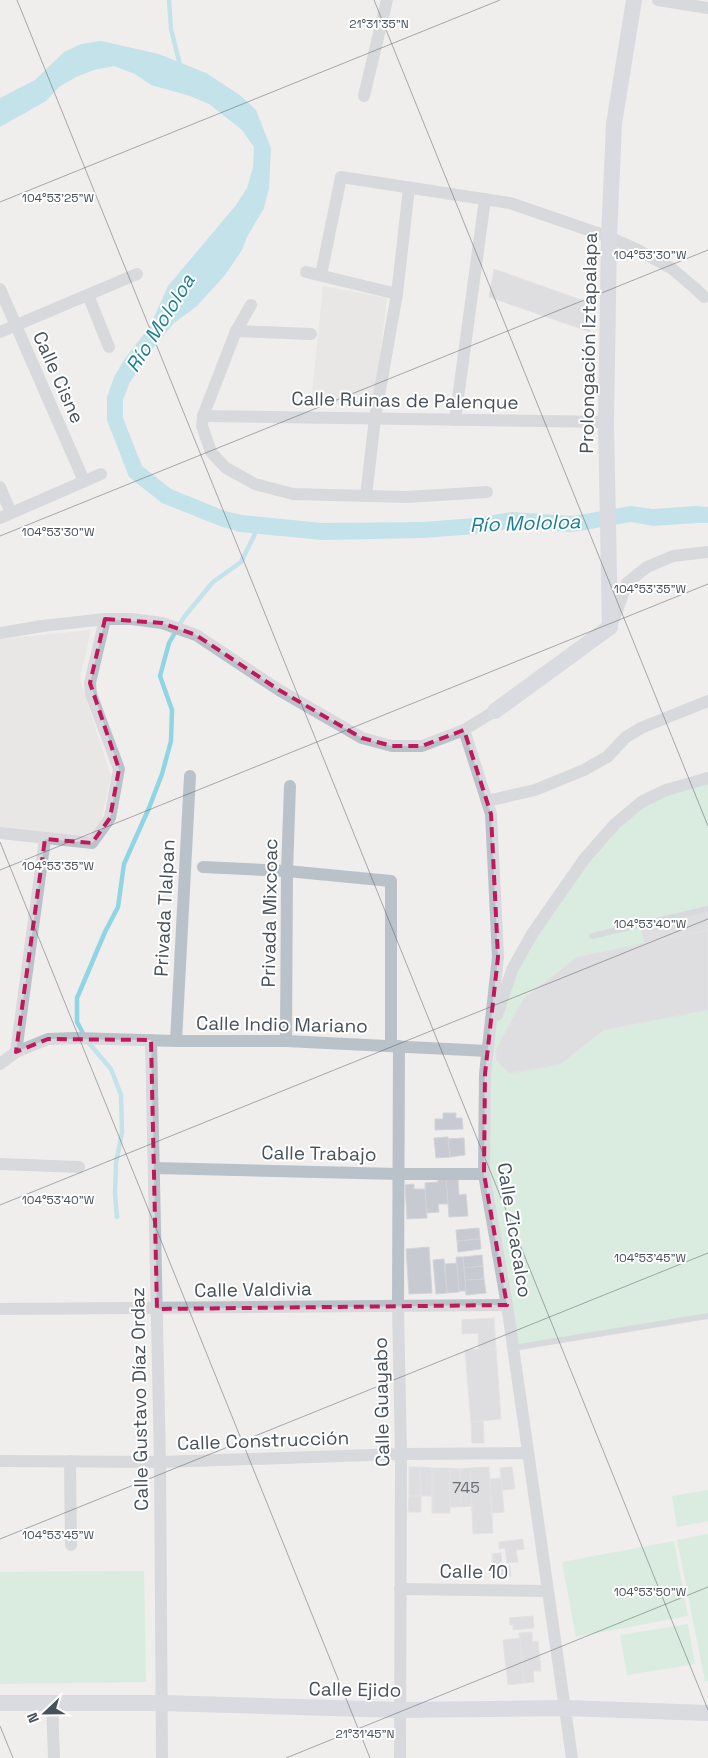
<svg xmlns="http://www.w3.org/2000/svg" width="708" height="1758" font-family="'Space Grotesk',sans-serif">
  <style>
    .education { fill: #e1dede }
    .green { fill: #bfeace }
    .water { fill: #8fd5e4 }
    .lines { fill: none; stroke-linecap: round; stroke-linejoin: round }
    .stream { stroke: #8fd5e4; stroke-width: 4.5 }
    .building { fill: #c7cad0; stroke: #d2d4d8 }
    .lane { stroke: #bac2c9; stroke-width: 6 }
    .street { stroke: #bac2c9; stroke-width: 12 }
    .secondary { stroke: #bcc6d0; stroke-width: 16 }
    .marked { fill: none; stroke: #c2185b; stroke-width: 4; stroke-dasharray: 10 6; stroke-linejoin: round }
    .ticks { fill: none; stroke: #475159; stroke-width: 1; stroke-opacity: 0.45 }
    .labels { text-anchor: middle; stroke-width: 4; stroke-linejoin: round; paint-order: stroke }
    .number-label { font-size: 16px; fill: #676f77 }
    .street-label { font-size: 19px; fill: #475159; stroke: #fff }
    .water-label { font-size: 20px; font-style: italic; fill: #187e94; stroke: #fff }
    .ticks-label { font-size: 12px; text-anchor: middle; fill: #475159; stroke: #fff; stroke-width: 4; stroke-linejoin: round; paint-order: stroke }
  </style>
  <rect width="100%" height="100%" fill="#f0eded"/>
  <!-- education -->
  <g class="education">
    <path d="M323 286 387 298 374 404 311 403Z"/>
    <path d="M91 630 80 679 111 776 101 821 88 837 0 828V639Z"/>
  </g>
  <!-- green -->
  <g class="green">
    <path d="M708 778V1316L513 1348 484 1174 488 1047 512 970 585 858 641 802Z"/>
    <path d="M708 1490V1521L677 1527 672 1496Z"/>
    <path d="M708 1534V1681H705L677 1540Z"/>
    <path d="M674 1541 688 1616 576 1637 562 1562Z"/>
    <path d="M144 1571 146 1682 0 1684V1572Z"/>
    <path d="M688 1624 695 1664 627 1675 620 1635Z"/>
  </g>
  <!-- water -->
  <path class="water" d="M101 41 159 54 206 73 241 96 256 110 271 148 269 188 264 208 247 237 242 250 225 275 206 296 197 306 174 323 149 353 129 384 123 400V418L142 466 171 489 225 511 242 515 323 523 423 522 474 518 512 512 573 516 631 506 653 509 696 506 708 507V523H696L653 526 631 522 573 532 513 528 476 534 424 538 323 540 239 532 220 526 162 503 129 477 107 420V397L114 377 124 360 150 326 168 286 236 205 247 188 253 167 254 147 242 130 209 104 190 96 151 85 135 74 114 66 94 70 76 77 59 87 46 101 0 127V98L35 80 64 52 81 44Z"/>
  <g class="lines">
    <!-- stream -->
    <g class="stream">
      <path d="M169 0 171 29 180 65"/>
      <path d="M84 1035 77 1022V998L105 932 118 907 124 864 149 808 162 774 171 741 172 710 160 676 169 643 184 617 213 582 241 562 254 536 256 529"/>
      <path d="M88 1042 111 1069 121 1095 122 1132 116 1163 115 1194 117 1217"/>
    </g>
  </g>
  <!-- building -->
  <g class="building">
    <path d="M494 269 590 303V332L489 297Z"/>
    <path d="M708 912V970L652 983 641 927Z"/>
    <path d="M708 930V1010L604 1030 559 1065 509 1073 496 1060V1050L523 999 577 957Z"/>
    <path d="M443 1113H456V1118H462L463 1129 435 1130V1119H443Z"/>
    <path d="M448 1137 450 1157 436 1158 434 1138Z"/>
    <path d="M464 1138 465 1155 450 1157 448 1139Z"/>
    <path d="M446 1178H458L459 1195 466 1194 468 1216 449 1217Z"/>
    <path d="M446 1178 448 1204H438L439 1212 426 1213 425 1183 438 1182V1179Z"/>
    <path d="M414 1184V1189H425L427 1218 407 1219 405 1185Z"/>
    <path d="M479 1228 480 1239 457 1241 456 1230Z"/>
    <path d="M480 1239 481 1249 458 1252 457 1241Z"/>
    <path d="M429 1247 432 1293 409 1294 406 1249Z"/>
    <path d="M482 1255 483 1266 464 1268 463 1257Z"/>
    <path d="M456 1257H463L466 1291H458Z"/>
    <path d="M444 1259 447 1293 436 1294 433 1260Z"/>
    <path d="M457 1263 459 1292 447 1293 445 1264Z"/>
    <path d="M483 1266 484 1279 465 1280 464 1268Z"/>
    <path d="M484 1279 486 1293 466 1295 465 1280Z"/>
    <path d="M494 1318 496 1349 479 1350 478 1333 462 1334V1320Z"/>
    <path d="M496 1349 501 1419 471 1422 465 1350Z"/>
    <path d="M483 1421 484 1443H472L471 1422Z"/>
    <path d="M409 1467H420L421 1496H409Z"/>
    <path d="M420 1467 432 1468V1496H421Z"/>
    <path d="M489 1467 493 1533 473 1534 470 1468Z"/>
    <path d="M512 1467 515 1489 502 1490 500 1468Z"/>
    <rect x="432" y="1468" width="18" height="45"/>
    <path d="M450 1468 460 1469 461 1507H450Z"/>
    <path d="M470 1468 472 1506 461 1507 460 1469Z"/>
    <path d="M501 1478 504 1512 492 1513 490 1479Z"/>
    <path d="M409 1496H421V1512H408Z"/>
    <path d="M523 1539 524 1549 516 1550 518 1562 507 1563 505 1548 499 1549V1542Z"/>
    <path d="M501 1553 502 1567 510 1566 511 1576 494 1577 492 1554Z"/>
    <path d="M533 1616 534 1628 513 1630V1624L510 1625 509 1618Z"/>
    <path d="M532 1632V1642L538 1641 541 1671H533L534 1682 524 1683 519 1633Z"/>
    <path d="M520 1638 524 1683 508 1685 503 1640Z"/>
  </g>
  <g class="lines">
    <!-- lane -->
    <g class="lane">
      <path d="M592 936 708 909"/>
      <path d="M513 1348 708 1316"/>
    </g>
    <!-- street -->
    <g class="street">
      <path d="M658 0 708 8"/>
      <path d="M364 96 387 0"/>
      <path d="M306 272 397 294"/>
      <path d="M321 275 341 177 510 203 609 237 638 250 671 268 696 289 704 297"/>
      <path d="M0 289 84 481"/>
      <path d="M88 295 109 347"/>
      <path d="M251 305 236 331 203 416 202 426 211 452 226 468 255 484 293 494 407 497 487 492"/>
      <path d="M236 331 311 334"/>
      <path d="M0 332 137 274"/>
      <path d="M203 416 606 422"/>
      <path d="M455 420 485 199"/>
      <path d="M0 487 11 513"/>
      <path d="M366 496 375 418 397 294 409 188"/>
      <path d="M0 518 101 474"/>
      <path d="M612 624 627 583 647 567 673 556 708 552"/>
      <path d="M0 633 42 626 105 619H132L162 623 196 635 279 690 362 738 392 746H422L464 730 495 711"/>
      <path d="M464 730 491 814 498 957 485 1074 484 1174 507 1305 572 1758"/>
      <path d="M487 801 535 790 584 770 607 757 626 737 641 728 708 701"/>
      <path d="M0 833 92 843 110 818 119 769 91 694 90 683 105 619"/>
      <path d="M203 867 287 871 391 881V1045"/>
      <path d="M497 1015 512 970 532 934 585 858 615 824 641 802 666 790 708 778"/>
      <path d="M151 1040 160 1462 162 1758"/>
      <path d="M176 1041 190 776"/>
      <path d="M286 1041 287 871 290 786"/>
      <path d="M399 1046 398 1306 401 1454 400 1758"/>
      <path d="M16 1052 45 839"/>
      <path d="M0 1064 16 1052 48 1039 75 1038 176 1041H286L488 1051"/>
      <path d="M0 1164 79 1167"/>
      <path d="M154 1168 398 1174H484"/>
      <path d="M0 1309 507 1305"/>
      <path d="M0 1461 160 1462 401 1454 528 1453"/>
      <path d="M70 1461 71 1545"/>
      <path d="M400 1589 547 1591"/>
      <path d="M52 1703 54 1758"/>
    </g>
    <!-- secondary -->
    <g class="secondary">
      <path d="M495 711 610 627 606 422 609 237 614 124 634 0"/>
      <path d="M0 1703H161L401 1710 565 1708 708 1713"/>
    </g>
  </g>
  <!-- marked area -->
  <path d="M0 0H708V1758H0ZM105 619 162 623 196 635 279 690 362 738 392 746H422L464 730 491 814 498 957 485 1074 484 1174 507 1305 157 1309 151 1040 48 1039 16 1052 45 839 92 843 110 818 119 769 90 683Z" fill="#f0eded" fill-opacity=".55" fill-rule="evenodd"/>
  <path class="marked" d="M105 619 162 623 196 635 279 690 362 738 392 746H422L464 730 491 814 498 957 485 1074 484 1174 507 1305 157 1309 151 1040 48 1039 16 1052 45 839 92 843 110 818 119 769 90 683Z"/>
  <!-- ticks -->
  <path class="ticks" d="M17 0 708 1710M374 0 708 826M0 202 500 0M0 536 708 250M0 842 370 1758M0 870 708 584M0 1205 708 919M0 1539 708 1253M0 1726 13 1758M286 1758 708 1587"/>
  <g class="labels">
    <!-- number labels -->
    <g class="number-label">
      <text x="466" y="1493">745</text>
    </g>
    <!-- street labels -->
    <g class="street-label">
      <text transform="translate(588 343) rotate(-89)" y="7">Prolongación Iztapalapa</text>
      <text transform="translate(59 377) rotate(66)" y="7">Calle Cisne</text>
      <text transform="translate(405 400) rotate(1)" y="7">Calle Ruinas de Palenque</text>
      <text transform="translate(164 908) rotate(-87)" y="7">Privada Tlalpan</text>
      <text transform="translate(269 913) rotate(-89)" y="7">Privada Mixcoac</text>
      <text transform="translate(282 1024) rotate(1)" y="7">Calle Indio Mariano</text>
      <text transform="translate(319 1153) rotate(1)" y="7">Calle Trabajo</text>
      <text transform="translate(515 1230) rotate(81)" y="7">Calle Zicacalco</text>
      <text transform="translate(253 1289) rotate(-1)" y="7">Calle Valdivia</text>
      <text transform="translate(139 1399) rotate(-91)" y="7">Calle Gustavo Díaz Ordaz</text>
      <text transform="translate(381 1402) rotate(-91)" y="7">Calle Guayabo</text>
      <text transform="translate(263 1440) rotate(-2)" y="7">Calle Construcción</text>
      <text transform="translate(474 1571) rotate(1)" y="7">Calle 10</text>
      <text transform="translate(355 1689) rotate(1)" y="7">Calle Ejido</text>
    </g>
    <!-- water labels -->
    <g class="water-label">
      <text transform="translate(160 323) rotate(-58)" y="7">Río Mololoa</text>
      <text transform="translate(525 523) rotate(-2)" y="7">Río Mololoa</text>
    </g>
  </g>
  <g class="ticks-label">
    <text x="379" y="28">21°31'35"N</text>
    <text x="58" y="202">104°53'25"W</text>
    <text x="650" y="259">104°53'30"W</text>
    <text x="58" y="536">104°53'30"W</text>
    <text x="650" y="593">104°53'35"W</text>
    <text x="58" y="870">104°53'35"W</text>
    <text x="650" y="928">104°53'40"W</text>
    <text x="58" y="1204">104°53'40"W</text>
    <text x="650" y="1262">104°53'45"W</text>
    <text x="58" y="1539">104°53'45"W</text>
    <text x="650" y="1596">104°53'50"W</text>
    <text x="365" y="1738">21°31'45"N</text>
  </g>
  <!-- north arrow -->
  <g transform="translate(45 1713) rotate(248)" stroke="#ffffff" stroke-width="4" paint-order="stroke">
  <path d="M0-4L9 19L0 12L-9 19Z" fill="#475159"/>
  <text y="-8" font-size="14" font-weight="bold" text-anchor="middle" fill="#475159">N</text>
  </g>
</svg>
